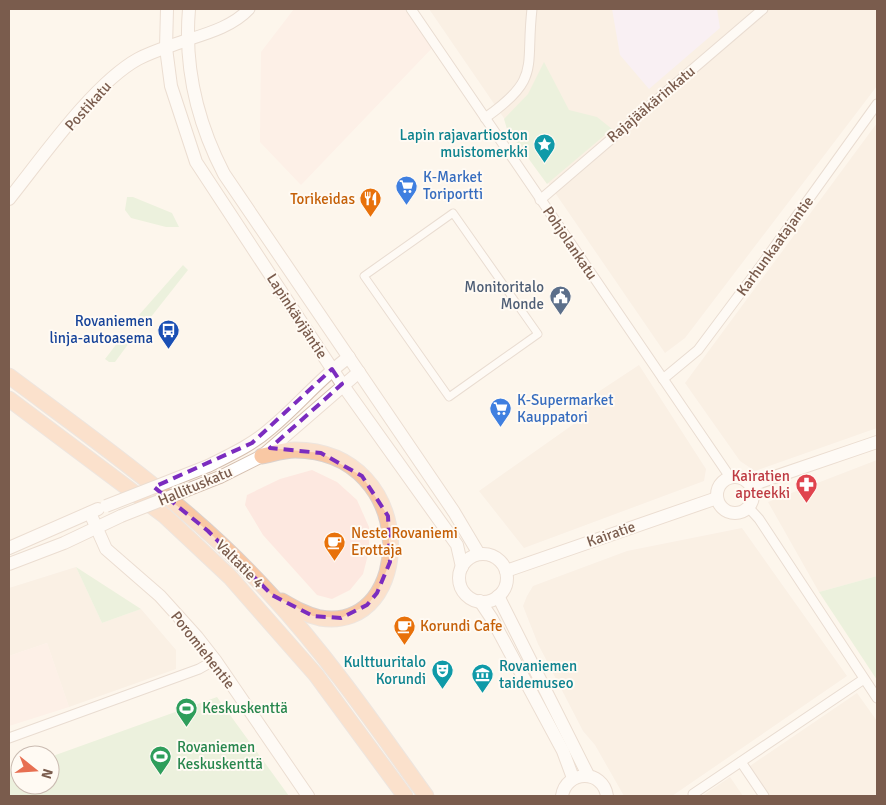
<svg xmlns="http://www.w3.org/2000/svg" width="886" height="805" font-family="Signika,sans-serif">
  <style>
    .residential { fill: #f5e8da }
    .commercial { fill: #fde8e0 }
    .education { fill: #f3e8fa }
    .green { fill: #d8ecc9 }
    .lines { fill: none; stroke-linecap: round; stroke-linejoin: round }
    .pedestrian-casing { stroke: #d1beb0; stroke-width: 9 }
    .minor-casing { stroke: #d1beb0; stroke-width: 11 }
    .tertiary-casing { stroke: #d1beb0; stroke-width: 13 }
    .secondary-casing { stroke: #d6c0b0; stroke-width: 14 }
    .trunk-casing { stroke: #dad1cd; stroke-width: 17 }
    .pedestrian { stroke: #fff; stroke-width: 7 }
    .minor { stroke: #fff; stroke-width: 9 }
    .tertiary { stroke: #fff; stroke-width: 11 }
    .secondary { stroke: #fff; stroke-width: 12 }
    .trunk { stroke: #f9c8a4; stroke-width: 15 }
    .secondary-bridge-casing { stroke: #d6c0b0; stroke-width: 14; stroke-linecap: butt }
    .secondary-bridge { stroke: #fff; stroke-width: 12 }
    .marked { fill: none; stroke: #7b2cbf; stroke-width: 4; stroke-dasharray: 10 6; stroke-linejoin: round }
    .labels { text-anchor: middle; stroke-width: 4; stroke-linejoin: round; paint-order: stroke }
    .street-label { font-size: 15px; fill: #7a5c4d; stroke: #fffaf3 }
    .culture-label { font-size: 15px; fill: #0d838f; stroke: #fffaf3; text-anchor: end }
    .shop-label { font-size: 15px; fill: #366cbe; stroke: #fffaf3; text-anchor: start }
    .food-label { font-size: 15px; fill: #c56008; stroke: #fffaf3; text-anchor: start }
    .service-label { font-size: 15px; fill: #4e5e75; stroke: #fffaf3; text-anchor: end }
    .transit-label { font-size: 15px; fill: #164399; stroke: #fffaf3; text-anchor: end }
    .health-label { font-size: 15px; fill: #be3a42; stroke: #fffaf3; text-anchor: end }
    .leisure-label { font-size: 15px; fill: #27864d; stroke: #fffaf3; text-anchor: start }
  </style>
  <rect width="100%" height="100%" fill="#fdf6ec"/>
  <!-- residential -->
  <g class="residential">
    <path d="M429 9H877V86L685 338 665 353Z"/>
    <path d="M877 123V428L755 471 740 461 685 383Z"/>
    <path d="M639 365 706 469 704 481 524 548 479 491 588 414 580 404Z"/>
    <path d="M877 460V576L819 592 768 502Z"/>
    <path d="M742 528 847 676 672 796H624L595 745 583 731 538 644 523 606 527 596 533 586 627 551Z"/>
    <path d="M76 567 102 623 141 609 176 650V669L69 707 47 643 9 656V588Z"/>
    <path d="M857 693 877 721V796H762L744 770Z"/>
    <path d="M730 777 743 796H702Z"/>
  </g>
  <!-- commercial -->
  <g class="commercial">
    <path d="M294 9H404L433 47 301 185 260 142 261 52Z"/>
    <path d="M312 470 337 482 357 500 369 527V551L363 574 350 590 332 599 317 595 263 535 245 505 247 495 280 479Z"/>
    <path d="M47 643 69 707 9 726V656Z"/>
  </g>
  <!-- education -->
  <path class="education" d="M612 9H717L720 28 649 89 620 55Z"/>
  <!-- green -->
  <g class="green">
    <path d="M544 62 569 110 597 117 612 129 547 184 507 129 504 119 528 94Z"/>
    <path d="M127 197H133L172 213 179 227H166L131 218 125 210Z"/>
    <path d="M183 265 188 270 147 322 139 315Z"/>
    <path d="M125 333 132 339 115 362H109L105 359Z"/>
    <path d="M76 567 141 609 102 623Z"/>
    <path d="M877 576V680L819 592Z"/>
    <path d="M217 697 289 796H9V772L20 768V785H50V757Z"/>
  </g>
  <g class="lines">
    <defs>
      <path id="pedestrian" d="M453 213 538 334 449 397 364 276Z"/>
      <g id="minor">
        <path d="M411 9 730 477"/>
        <path d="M485 118C542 78 525 68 532 9"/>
        <path d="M540 200 763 9"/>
        <path d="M663 379 698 350 760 267 877 104"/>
        <path d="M749 508 759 519 877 698"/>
        <path d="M9 738 199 669 215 660"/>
        <path d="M741 762 764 796"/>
        <path d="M693 794 864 679"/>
      </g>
      <path id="tertiary" d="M187 40C209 33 233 26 249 9"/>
      <g id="secondary">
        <path d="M167 9 166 48 171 86 196 162 342 384 457 545 462 567"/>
        <path d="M189 9C184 67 197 122 224 174L454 512 479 554"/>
        <path d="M9 199C42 158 93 84 138 59 153 51 171 46 187 40"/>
        <path d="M208 466C230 455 252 445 270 429 298 406 320 378 349 357"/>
        <circle cx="735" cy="495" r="18"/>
        <path d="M220 477 262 456 359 372"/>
        <path d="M751 485 877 442"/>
        <path d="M90 513 106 549 160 596 197 637 215 660 308 796"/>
        <path d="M9 548 98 509"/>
        <circle cx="483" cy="578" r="24"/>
        <path d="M9 564 64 543 121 516"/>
        <path d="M506 571 717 498"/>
        <path d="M498 596 588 775"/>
        <path d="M480 601 492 619 563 751 573 778"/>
        <path d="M562 796C566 770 603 769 607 796"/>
      </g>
      <g id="trunk">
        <path d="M9 376C100 444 196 511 272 596 329 658 377 728 426 796"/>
        <path d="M9 399 165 516 230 577 316 675 405 796"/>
        <path d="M262 456C272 454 284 450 295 450 421 451 415 634 320 618 306 615 294 608 282 601"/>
      </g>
    </defs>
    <!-- pedestrian casing -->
    <use href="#pedestrian" class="pedestrian-casing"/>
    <!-- minor casing -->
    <use href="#minor" class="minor-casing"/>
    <!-- tertiary casing -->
    <use href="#tertiary" class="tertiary-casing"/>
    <!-- secondary casing -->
    <use href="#secondary" class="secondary-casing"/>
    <!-- trunk casing -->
    <use href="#trunk" class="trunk-casing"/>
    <!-- pedestrian -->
    <use href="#pedestrian" class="pedestrian"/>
    <!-- minor -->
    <use href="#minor" class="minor"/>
    <!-- tertiary -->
    <use href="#tertiary" class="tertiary"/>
    <!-- secondary -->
    <use href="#secondary" class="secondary"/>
    <!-- trunk -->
    <use href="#trunk" class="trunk"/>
    <defs>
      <g id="secondary-bridge">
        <path d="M106 506 208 466"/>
        <path d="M121 516 220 477"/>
      </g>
    </defs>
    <!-- secondary-bridge casing -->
    <use href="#secondary-bridge" class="secondary-bridge-casing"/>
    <!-- secondary-bridge -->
    <use href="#secondary-bridge" class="secondary-bridge"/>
  </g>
  <!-- marked area -->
  <path d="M0 0H886V805H0ZM332 369 342 384 270 448 321 453 362 476 388 516 390 562 377 593 367 605 341 618 313 616 272 595 208 531 154 487 252 443Z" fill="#fdf6ec" fill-opacity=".55" fill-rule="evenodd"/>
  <path class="marked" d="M332 369 342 384 270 448 321 453 362 476 388 516 390 562 377 593 367 605 341 618 313 616 272 595 208 531 154 487 252 443Z"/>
  <!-- icons -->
  <defs>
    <symbol id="sight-pin" viewBox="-11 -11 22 30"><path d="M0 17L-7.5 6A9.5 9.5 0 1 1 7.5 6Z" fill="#0f9aa8" stroke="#fffaf3"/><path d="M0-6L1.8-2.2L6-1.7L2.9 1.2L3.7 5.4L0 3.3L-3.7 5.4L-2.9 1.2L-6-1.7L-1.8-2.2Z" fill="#fff"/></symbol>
    <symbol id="supermarket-pin" viewBox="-11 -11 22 30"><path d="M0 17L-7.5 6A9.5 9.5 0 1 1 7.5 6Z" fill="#3f7fe0" stroke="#fffaf3"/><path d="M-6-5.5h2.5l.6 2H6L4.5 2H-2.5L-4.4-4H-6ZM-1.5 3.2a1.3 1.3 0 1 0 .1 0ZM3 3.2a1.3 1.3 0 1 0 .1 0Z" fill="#fff"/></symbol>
    <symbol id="restaurant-pin" viewBox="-11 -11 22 30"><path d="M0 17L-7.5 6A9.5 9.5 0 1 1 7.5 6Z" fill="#e8710a" stroke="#fffaf3"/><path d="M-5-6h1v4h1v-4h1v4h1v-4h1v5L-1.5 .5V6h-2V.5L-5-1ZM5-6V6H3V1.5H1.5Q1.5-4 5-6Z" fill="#fff"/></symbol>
    <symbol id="civic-pin" viewBox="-11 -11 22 30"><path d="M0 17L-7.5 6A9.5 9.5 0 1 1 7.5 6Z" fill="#5c6f8a" stroke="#fffaf3"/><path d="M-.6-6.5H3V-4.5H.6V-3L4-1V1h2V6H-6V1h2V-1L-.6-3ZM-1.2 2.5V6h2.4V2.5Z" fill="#fff"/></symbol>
    <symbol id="bus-pin" viewBox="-11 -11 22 30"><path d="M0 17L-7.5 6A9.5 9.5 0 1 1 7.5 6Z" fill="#1a4fb4" stroke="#fffaf3"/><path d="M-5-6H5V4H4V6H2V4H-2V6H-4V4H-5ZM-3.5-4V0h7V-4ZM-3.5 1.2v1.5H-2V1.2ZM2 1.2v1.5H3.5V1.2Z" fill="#fff"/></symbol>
    <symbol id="pharmacy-pin" viewBox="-11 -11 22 30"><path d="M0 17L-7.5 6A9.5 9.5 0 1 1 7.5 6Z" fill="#e0444e" stroke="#fffaf3"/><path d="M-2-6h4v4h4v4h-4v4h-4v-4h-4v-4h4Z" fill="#fff"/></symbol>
    <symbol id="cafe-pin" viewBox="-11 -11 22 30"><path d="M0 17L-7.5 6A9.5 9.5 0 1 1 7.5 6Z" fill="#e8710a" stroke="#fffaf3"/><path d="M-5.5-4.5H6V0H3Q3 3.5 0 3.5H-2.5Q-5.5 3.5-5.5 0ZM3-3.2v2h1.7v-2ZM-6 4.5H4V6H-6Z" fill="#fff"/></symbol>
    <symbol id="theatre-pin" viewBox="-11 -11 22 30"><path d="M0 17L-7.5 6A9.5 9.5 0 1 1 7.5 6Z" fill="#0f9aa8" stroke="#fffaf3"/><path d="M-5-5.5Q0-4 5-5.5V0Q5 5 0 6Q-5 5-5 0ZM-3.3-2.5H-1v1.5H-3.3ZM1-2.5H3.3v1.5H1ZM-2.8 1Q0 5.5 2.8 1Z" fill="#fff"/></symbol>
    <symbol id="museum-pin" viewBox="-11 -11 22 30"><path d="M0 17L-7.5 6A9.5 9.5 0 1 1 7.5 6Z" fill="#0f9aa8" stroke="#fffaf3"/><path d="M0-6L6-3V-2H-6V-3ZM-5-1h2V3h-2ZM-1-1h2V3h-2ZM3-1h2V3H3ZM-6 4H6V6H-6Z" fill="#fff"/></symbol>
    <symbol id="stadium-pin" viewBox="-11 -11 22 30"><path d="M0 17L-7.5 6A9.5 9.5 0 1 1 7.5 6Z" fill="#2e9e5b" stroke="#fffaf3"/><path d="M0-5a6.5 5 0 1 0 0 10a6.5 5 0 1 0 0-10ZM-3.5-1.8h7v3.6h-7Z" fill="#fff"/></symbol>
  </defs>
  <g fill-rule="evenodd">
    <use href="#sight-pin" x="532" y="132" width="25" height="34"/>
    <use href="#supermarket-pin" x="394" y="174" width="25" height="34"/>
    <use href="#restaurant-pin" x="358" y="186" width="25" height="34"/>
    <use href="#civic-pin" x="548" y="284" width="25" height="34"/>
    <use href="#bus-pin" x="156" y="318" width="25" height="34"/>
    <use href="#supermarket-pin" x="488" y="396" width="25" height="34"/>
    <use href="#pharmacy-pin" x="794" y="472" width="25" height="34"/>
    <use href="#cafe-pin" x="322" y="530" width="25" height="34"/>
    <use href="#cafe-pin" x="392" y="614" width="25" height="34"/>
    <use href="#theatre-pin" x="430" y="658" width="25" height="34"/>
    <use href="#museum-pin" x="470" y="662" width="25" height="34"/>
    <use href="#stadium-pin" x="174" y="696" width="25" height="34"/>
    <use href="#stadium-pin" x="148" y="744" width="25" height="34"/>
  </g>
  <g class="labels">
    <!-- street labels -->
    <g class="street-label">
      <text transform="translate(651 104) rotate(-40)" y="5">Rajajääkärinkatu</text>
      <text transform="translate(88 106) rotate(-48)" y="5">Postikatu</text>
      <text transform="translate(570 243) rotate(56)" y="5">Pohjolankatu</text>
      <text transform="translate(775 246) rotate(-54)" y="5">Karhunkaatajantie</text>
      <text transform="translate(297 316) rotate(57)" y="5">Lapinkävijäntie</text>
      <text transform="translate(195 486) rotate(-23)" y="5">Hallituskatu</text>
      <text transform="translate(611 534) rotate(-19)" y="5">Kairatie</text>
      <text transform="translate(240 564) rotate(45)" y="5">Valtatie 4</text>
      <text transform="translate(203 650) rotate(52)" y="5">Poromiehentie</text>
    </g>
    <!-- culture labels -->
    <g class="culture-label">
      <text x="528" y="140">Lapin rajavartioston<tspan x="528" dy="17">muistomerkki</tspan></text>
      <text x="426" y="667">Kulttuuritalo<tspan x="426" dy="17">Korundi</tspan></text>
      <text x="499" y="671" text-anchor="start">Rovaniemen<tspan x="499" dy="17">taidemuseo</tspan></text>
    </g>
    <!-- shop labels -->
    <g class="shop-label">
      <text x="423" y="182">K-Market<tspan x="423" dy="17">Toriportti</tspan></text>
      <text x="517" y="405">K-Supermarket<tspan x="517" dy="17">Kauppatori</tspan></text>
    </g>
    <!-- food labels -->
    <g class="food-label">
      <text x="355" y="204" text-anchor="end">Torikeidas</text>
      <text x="351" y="538">Neste Rovaniemi<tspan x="351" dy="17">Erottaja</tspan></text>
      <text x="420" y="631">Korundi Cafe</text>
    </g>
    <!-- service labels -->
    <g class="service-label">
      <text x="544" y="292">Monitoritalo<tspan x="544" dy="17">Monde</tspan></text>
    </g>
    <!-- transit labels -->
    <g class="transit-label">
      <text x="153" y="326">Rovaniemen<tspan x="153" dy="17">linja-autoasema</tspan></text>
    </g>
    <!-- health labels -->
    <g class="health-label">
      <text x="790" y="481">Kairatien<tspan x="790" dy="17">apteekki</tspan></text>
    </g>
    <!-- leisure labels -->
    <g class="leisure-label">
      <text x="202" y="713">Keskuskenttä</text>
      <text x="177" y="752">Rovaniemen<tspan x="177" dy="17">Keskuskenttä</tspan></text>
    </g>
  </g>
  <!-- border -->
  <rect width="886" height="805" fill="none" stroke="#7a5c4d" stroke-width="20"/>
  <!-- north arrow -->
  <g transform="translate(35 770) rotate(107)"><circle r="24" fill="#fffaf3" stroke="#cabbb1"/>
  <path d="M0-4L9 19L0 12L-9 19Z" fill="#e76f51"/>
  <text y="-8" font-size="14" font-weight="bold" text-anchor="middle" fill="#7a5c4d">N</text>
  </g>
</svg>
